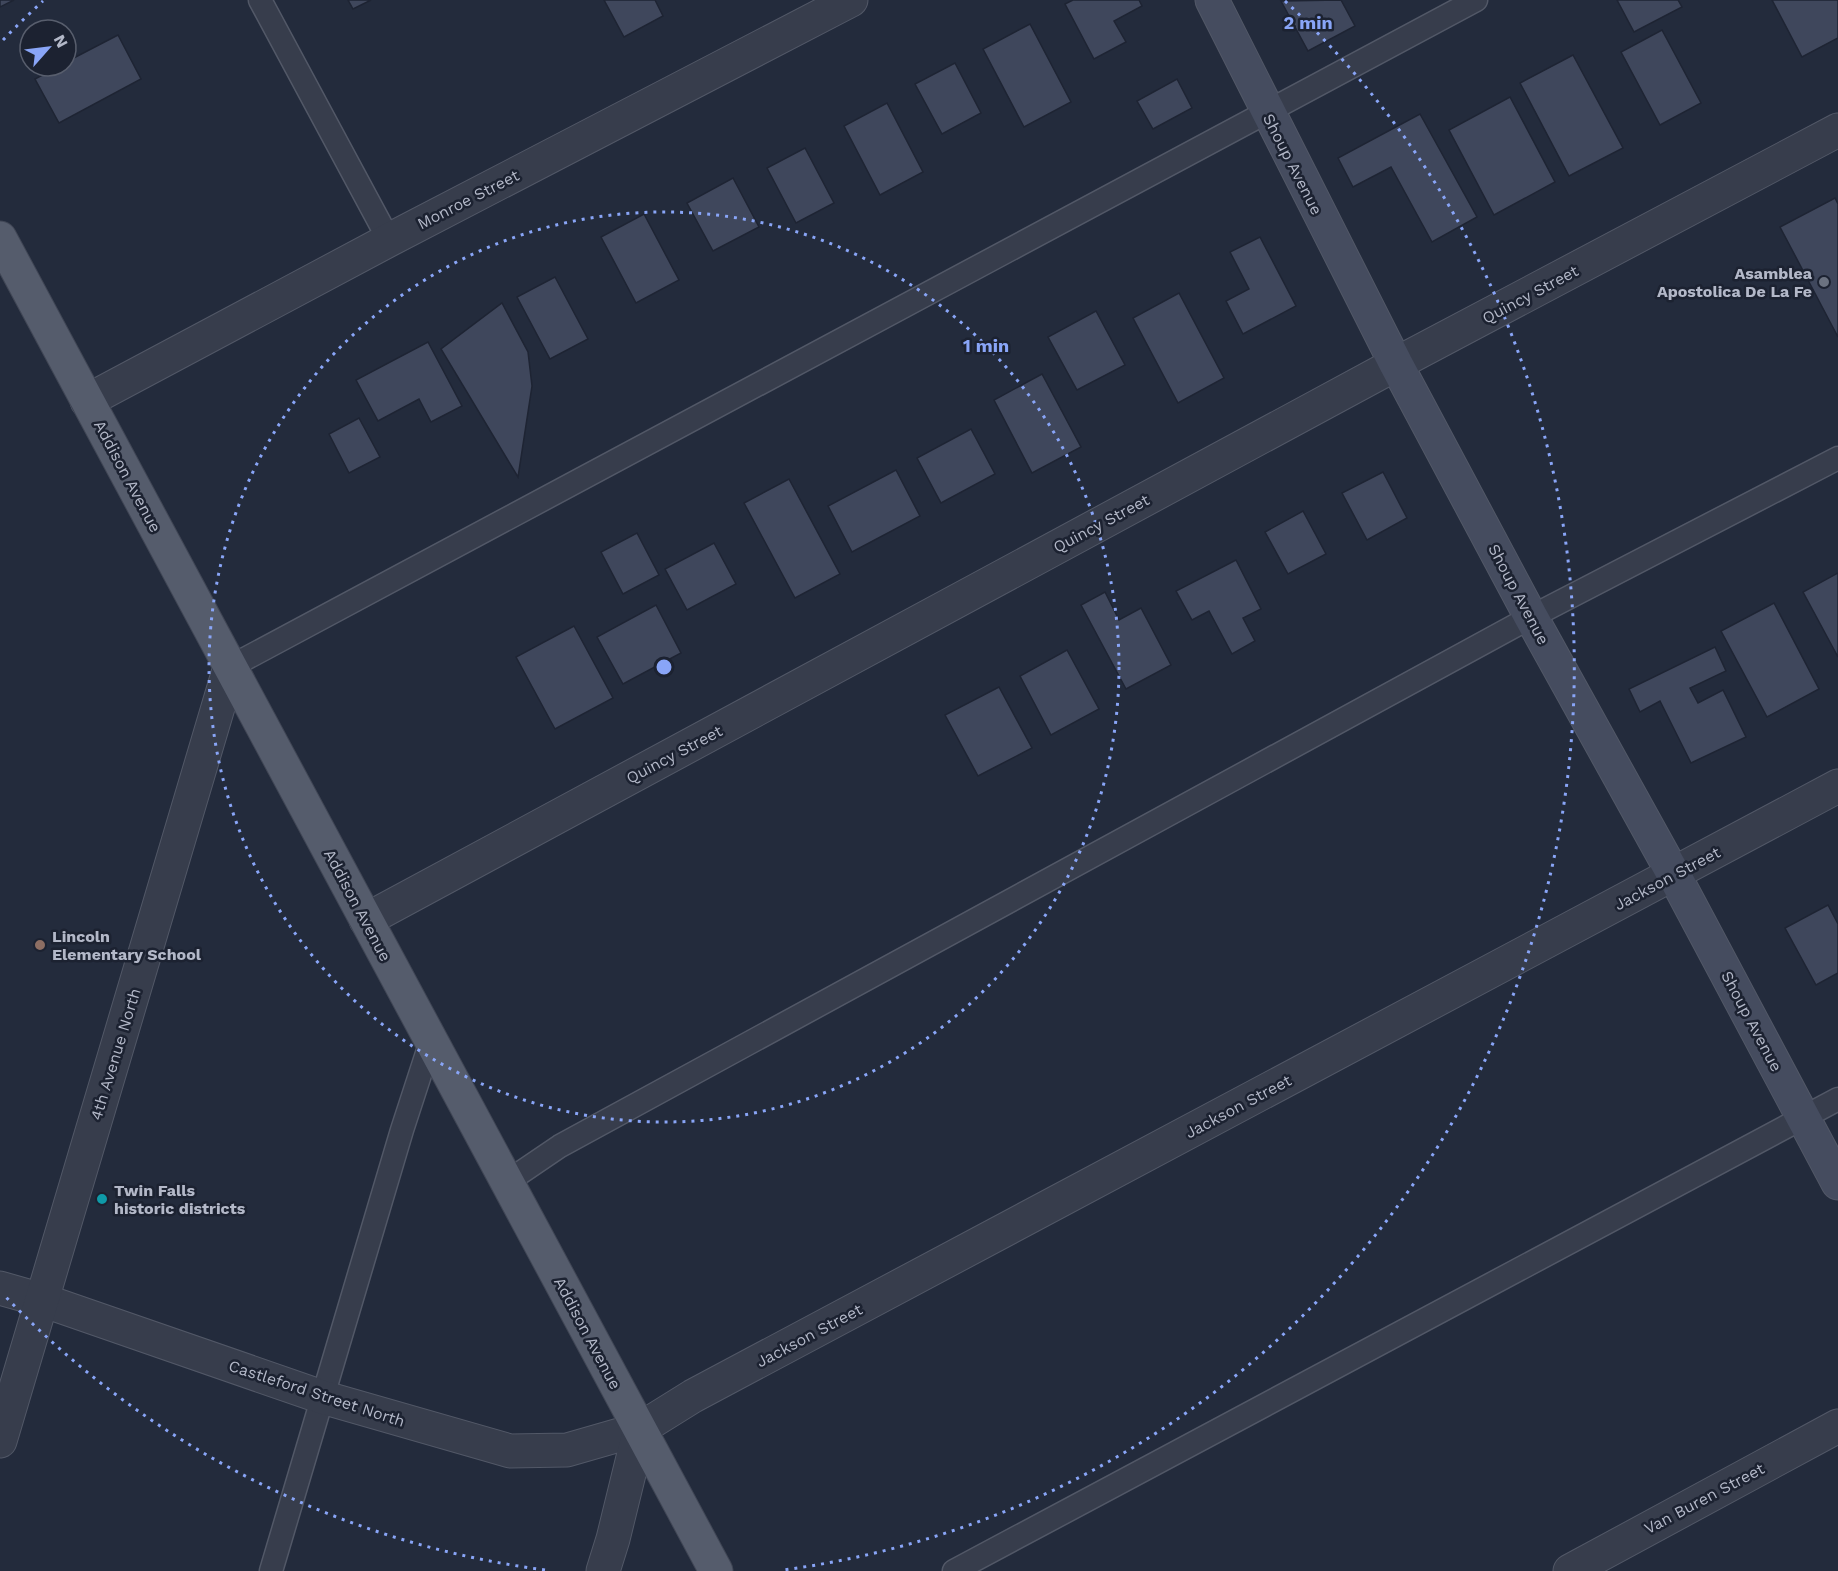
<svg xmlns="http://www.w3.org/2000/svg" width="1838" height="1571" font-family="'Work Sans',sans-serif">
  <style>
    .building { fill: #3f475c; stroke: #1e2433; stroke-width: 1.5 }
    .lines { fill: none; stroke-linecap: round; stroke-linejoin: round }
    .lane-casing { stroke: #525867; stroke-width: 25 }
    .street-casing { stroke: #525867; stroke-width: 35 }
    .secondary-casing { stroke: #525867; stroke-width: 35 }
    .primary-casing { stroke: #404655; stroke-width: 35 }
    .lane { stroke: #373d4c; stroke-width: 22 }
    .street { stroke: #373d4c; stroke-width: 33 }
    .secondary { stroke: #454c5f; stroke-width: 33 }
    .primary { stroke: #555c6c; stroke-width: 33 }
    .ring { fill: none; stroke: #89a5f7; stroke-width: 3; stroke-dasharray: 3 6 }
    .worship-dot { fill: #6b7280; stroke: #1c2231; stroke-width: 2 }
    .education-dot { fill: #8d6e63; stroke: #1c2231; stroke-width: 2 }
    .culture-dot { fill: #0f9aa8; stroke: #1c2231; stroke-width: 2 }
    .labels { text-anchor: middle; stroke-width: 5; stroke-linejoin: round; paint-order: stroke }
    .street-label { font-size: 16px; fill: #b3b8c8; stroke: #1c2231 }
    .poi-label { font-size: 16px; font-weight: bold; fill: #b3b8c8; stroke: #1c2231; text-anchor: start }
    .centre { fill: #89a5f7; stroke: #1c2231; stroke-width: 3 }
    .ring-label { font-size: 18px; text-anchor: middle; font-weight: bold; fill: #89a5f7; stroke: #1c2231; stroke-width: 5; stroke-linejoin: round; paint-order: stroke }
  </style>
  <rect width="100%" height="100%" fill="#232b3c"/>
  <!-- building -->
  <g class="building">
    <path d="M0 0H14L0 7Z"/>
    <path d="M348 0H371L353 9Z"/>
    <path d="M604 0H655L663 16 624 37Z"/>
    <path d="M1073 0H1139L1142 6 1114 21 1126 42 1094 59 1065 4Z"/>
    <path d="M1341 0 1355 26 1308 51 1281 1Z"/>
    <path d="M1617 0H1678L1682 7 1634 32Z"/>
    <path d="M1772 0H1838V38L1802 57Z"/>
    <path d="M1030 24 1071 102 1024 127 983 49Z"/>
    <path d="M1662 30 1701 103 1660 125 1621 52Z"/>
    <path d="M118 35 141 79 59 123 35 79 59 66H66V62Z"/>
    <path d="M1573 55 1623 148 1569 176 1520 83Z"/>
    <path d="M955 63 981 113 942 134 915 84Z"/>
    <path d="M1177 79 1192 108 1153 129 1137 101Z"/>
    <path d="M1510 97 1555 182 1494 215 1449 130Z"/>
    <path d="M887 103 923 172 880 195 844 126Z"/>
    <path d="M1420 114 1477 217 1432 242 1391 167 1353 187 1338 158Z"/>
    <path d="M805 148 834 203 796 223 767 168Z"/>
    <path d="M733 178 759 227 713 251 687 203Z"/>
    <path d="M1835 198 1838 204V337L1780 227Z"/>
    <path d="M644 214 679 280 636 303 601 237Z"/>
    <path d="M1260 237 1296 306 1243 334 1226 301 1249 289 1230 252Z"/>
    <path d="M555 277 588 339 550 359 517 297Z"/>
    <path d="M1179 293 1224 378 1178 403 1133 318Z"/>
    <path d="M502 303 528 352 532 386 518 477 441 349Z"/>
    <path d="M1096 311 1125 365 1077 390 1048 337Z"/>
    <path d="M428 342 462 406 431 422 419 399 378 421 356 380Z"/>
    <path d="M1042 374 1081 447 1032 473 994 400Z"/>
    <path d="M359 418 380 457 349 473 329 434Z"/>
    <path d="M971 429 995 474 941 503 917 458Z"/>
    <path d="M896 470 920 516 852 552 828 506Z"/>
    <path d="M1383 472 1407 518 1367 540 1342 493Z"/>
    <path d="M789 479 840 574 795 598 744 503Z"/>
    <path d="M1303 511 1326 554 1288 574 1265 532Z"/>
    <path d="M637 533 659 575 623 594 601 552Z"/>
    <path d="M714 543 736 584 687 610 665 569Z"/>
    <path d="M1236 560 1261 609 1243 618 1255 641 1232 654 1209 611 1192 620 1176 591Z"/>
    <path d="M1838 573V657L1803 592Z"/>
    <path d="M1105 592 1119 620 1141 608 1171 665 1126 689 1081 605Z"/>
    <path d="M1774 603 1819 689 1767 717 1721 631Z"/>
    <path d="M656 605 681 653 623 684 597 637Z"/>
    <path d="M574 626 613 698 555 729 516 657Z"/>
    <path d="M1715 647 1726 671 1690 688 1698 703 1723 690 1746 737 1691 763 1660 701 1640 712 1629 689Z"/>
    <path d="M1067 650 1099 709 1051 735 1020 676Z"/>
    <path d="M999 687 1032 748 978 776 945 715Z"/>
    <path d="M1828 905 1838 924V973L1816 985 1785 928Z"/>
  </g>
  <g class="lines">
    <defs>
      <g id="lane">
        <path d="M260 0 389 240"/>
        <path d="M230 667 1476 0"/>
        <path d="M507 1182 560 1146 1531 617 1838 458"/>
        <path d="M271 1571 402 1130 431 1041"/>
        <path d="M954 1571 1838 1099"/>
      </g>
      <g id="street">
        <path d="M87 401 389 240 851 0"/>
        <path d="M366 920 1396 364 1838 130"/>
        <path d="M0 1288 42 1300 322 1397 510 1451 567 1450 640 1429 693 1396 1838 786"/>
        <path d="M0 1441 230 667"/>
        <path d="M603 1571 613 1539 640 1429"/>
        <path d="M1570 1571 1838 1426"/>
      </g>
      <path id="secondary" d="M1212 0 1396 364 1531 617 1674 875 1838 1183"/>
      <path id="primary" d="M0 238 716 1571"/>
    </defs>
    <!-- lane casing -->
    <use href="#lane" class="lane-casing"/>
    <!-- street casing -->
    <use href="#street" class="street-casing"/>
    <!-- secondary casing -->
    <use href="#secondary" class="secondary-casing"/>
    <!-- primary casing -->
    <use href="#primary" class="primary-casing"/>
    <!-- lane -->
    <use href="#lane" class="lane"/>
    <!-- street -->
    <use href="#street" class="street"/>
    <!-- secondary -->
    <use href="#secondary" class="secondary"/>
    <!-- primary -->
    <use href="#primary" class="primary"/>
  </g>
  <!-- distance rings -->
  <g class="ring">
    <circle cx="664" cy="667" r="455"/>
    <path d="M545 1570A911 911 0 0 1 3 1294M3 40A911 911 0 0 1 43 1M1285 1A911 911 0 0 1 783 1570"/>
  </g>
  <!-- markers -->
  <circle class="worship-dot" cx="1824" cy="282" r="6"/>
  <circle class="education-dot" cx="40" cy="945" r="6"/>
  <circle class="culture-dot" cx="102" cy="1199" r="6"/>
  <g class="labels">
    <!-- street labels -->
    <g class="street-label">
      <text transform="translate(1293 164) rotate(63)" y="6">Shoup Avenue</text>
      <text transform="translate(468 199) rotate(-27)" y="6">Monroe Street</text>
      <text transform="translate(1530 294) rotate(-28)" y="6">Quincy Street</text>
      <text transform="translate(128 476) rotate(62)" y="6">Addison Avenue</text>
      <text transform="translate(1101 523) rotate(-28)" y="6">Quincy Street</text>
      <text transform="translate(1519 594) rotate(62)" y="6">Shoup Avenue</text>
      <text transform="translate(674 754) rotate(-28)" y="6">Quincy Street</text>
      <text transform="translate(1667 878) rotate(-28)" y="6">Jackson Street</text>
      <text transform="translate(358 905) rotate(62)" y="6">Addison Avenue</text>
      <text transform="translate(1752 1021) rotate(62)" y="6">Shoup Avenue</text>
      <text transform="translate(115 1054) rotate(-73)" y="6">4th Avenue North</text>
      <text transform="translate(1238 1106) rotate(-28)" y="6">Jackson Street</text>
      <text transform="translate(588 1333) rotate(62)" y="6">Addison Avenue</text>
      <text transform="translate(809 1335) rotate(-28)" y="6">Jackson Street</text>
      <text transform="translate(317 1393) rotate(18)" y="6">Castleford Street North</text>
      <text transform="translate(1704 1498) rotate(-28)" y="6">Van Buren Street</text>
    </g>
    <!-- poi labels -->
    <g class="poi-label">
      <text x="1812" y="279" text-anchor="end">Asamblea<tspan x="1812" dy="18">Apostolica De La Fe</tspan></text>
      <text x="52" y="942">Lincoln<tspan x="52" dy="18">Elementary School</tspan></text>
      <text x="114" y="1196">Twin Falls<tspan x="114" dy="18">historic districts</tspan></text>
    </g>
  </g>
  <circle cx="664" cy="667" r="9" class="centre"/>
  <g class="ring-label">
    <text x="1308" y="29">2 min</text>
    <text x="986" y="352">1 min</text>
  </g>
  <!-- north arrow -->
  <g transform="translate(48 48) rotate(62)"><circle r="28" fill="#1c2231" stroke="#585e6d" stroke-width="1.5"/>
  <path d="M0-4.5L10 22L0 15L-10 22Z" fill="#89a5f7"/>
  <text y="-9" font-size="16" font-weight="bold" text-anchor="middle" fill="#b3b8c8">N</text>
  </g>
</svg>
